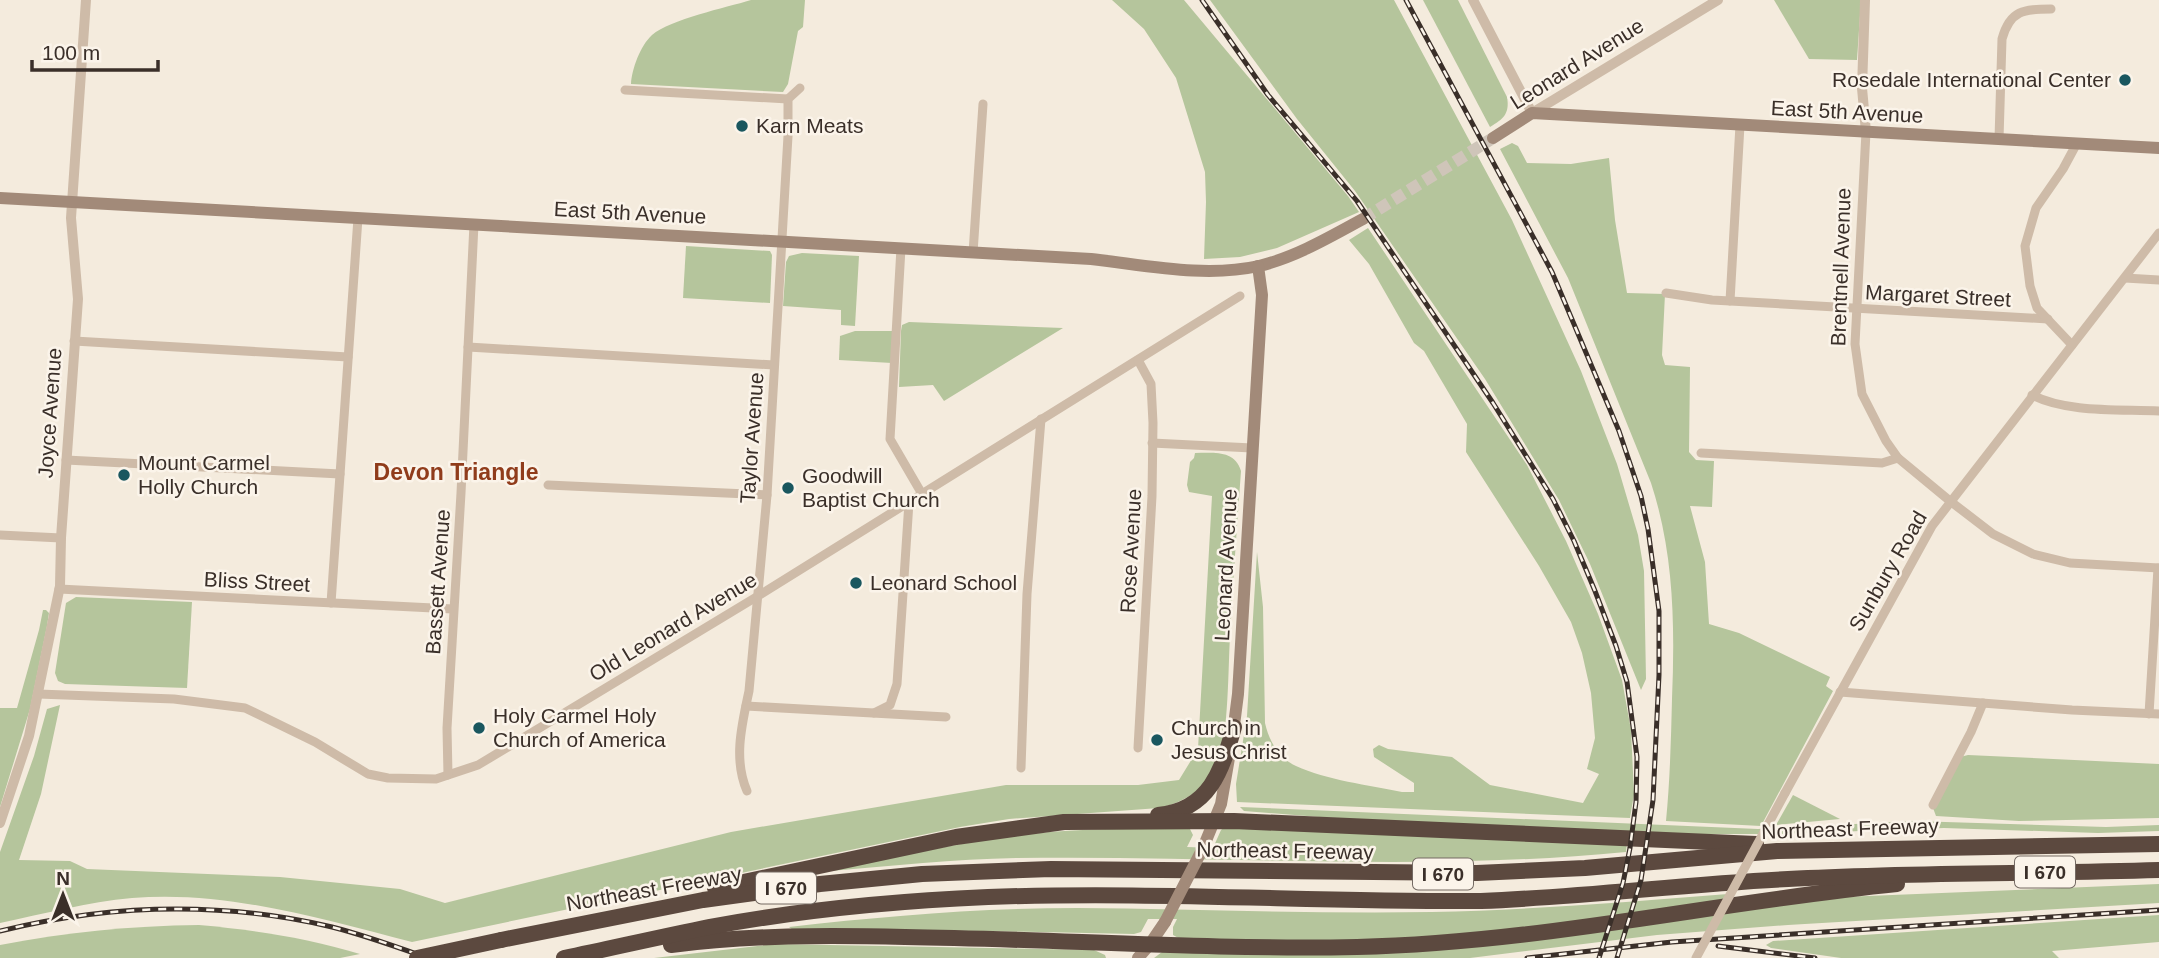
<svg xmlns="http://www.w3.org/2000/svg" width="2159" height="958" font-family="Helvetica,sans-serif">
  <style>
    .green { fill: #b5c59c }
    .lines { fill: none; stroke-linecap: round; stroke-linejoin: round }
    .secondary-tunnel { stroke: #cfc5b9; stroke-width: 12; stroke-dasharray: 12 6; stroke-linecap: butt }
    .minor { stroke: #cebba8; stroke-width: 9 }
    .tertiary { stroke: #cebba8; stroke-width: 10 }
    .secondary { stroke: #a28a79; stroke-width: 12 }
    .motorway { stroke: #5c493f; stroke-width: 16 }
    .rail-casing { stroke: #3a2f29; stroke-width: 5 }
    .rail { stroke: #fbf4ea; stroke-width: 2.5; stroke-dasharray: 8; stroke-linecap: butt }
    .minor-bridge { stroke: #cebba8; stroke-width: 9 }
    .secondary-bridge { stroke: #a28a79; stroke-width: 12 }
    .motorway-bridge { stroke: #5c493f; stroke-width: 16 }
    .poi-dot { fill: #1a575f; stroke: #fbf4ea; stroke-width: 2.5 }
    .labels { text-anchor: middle; stroke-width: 5; stroke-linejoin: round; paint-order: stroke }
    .shield { fill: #fbf4ea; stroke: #746a63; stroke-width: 2 }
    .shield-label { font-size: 19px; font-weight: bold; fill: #3a2f29 }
    .street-label { font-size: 21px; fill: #3a2f29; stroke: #fbf4ea }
    .poi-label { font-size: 21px; fill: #3a2f29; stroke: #fbf4ea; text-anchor: start }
    .neighbourhood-label { font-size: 23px; font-weight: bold; fill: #903c1b; stroke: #fbf4ea }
  </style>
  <rect width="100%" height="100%" fill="#f4ebdd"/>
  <!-- green -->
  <g class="green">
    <path d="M751 0H805L803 27 798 31 788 84 783 92 631 84C632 69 640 46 652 35 671 19 725 8 751 0Z"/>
    <path d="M1112 0H1184L1348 196 1359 212 1277 248 1240 257 1204 259 1206 202 1205 172 1176 78 1144 29Z"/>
    <path d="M1210 0H1394L1512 220 1581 371 1617 464 1638 535 1644 571 1646 679 1641 690 1590 564 1559 500 1485 379 1355 191 1297 119Z"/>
    <path d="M1423 0H1458L1507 97C1510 114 1503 119 1490 127Z"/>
    <path d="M1774 0H1861L1857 60 1809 59Z"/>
    <path d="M1512 143 1518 146 1527 163 1571 164 1609 158 1615 220 1627 293 1665 294 1662 355 1665 365 1690 367 1689 452 1696 460 1714 461 1712 507 1690 506 1705 562 1709 624 1739 633 1830 677 1826 686 1833 691 1761 826 1666 821C1670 780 1671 740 1672 699 1675 625 1674 553 1651 483L1568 278 1500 149Z"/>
    <path d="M1368 228 1527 465 1566 541 1598 614 1622 680 1631 730 1634 794 1630 818 1237 802 1236 784 1247 716 1257 552 1263 607 1265 723C1269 741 1279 758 1296 766 1326 780 1369 785 1402 792H1414V783L1374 757 1373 749 1379 745 1388 749 1452 757 1490 785 1583 803 1599 774 1587 769 1595 738 1591 693 1582 653 1571 622 1539 566 1466 452 1467 424 1424 351 1414 343 1369 264 1349 240Z"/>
    <path d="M686 246 770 251 772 255 770 303 683 298Z"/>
    <path d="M802 253 859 256 855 326 841 325V310L783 306 786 262 789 256Z"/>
    <path d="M909 322 1063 328 944 401 933 385 899 387 901 331 902 325Z"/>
    <path d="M855 331H894L892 363 839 360 840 336Z"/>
    <path d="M1195 453C1214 453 1235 450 1241 471 1237 526 1233 581 1230 637 1228 667 1229 746 1215 770 1204 791 1181 803 1159 808L1009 819 960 827 412 942C321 919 227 890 132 898 88 902 43 914 0 923V852L34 756 47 709 60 705 41 794 19 860 70 861 87 869 280 877 400 889 445 903 731 832 1006 785H1138L1179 780 1198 749 1212 496 1189 492 1187 485 1190 462 1194 458Z"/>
    <path d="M76 597 192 602 187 688 65 684 58 681 55 673 66 603Z"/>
    <path d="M43 610H46L49 613 47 626 30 709 0 807V708H17L39 630Z"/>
    <path d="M1968 755 2159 764V818L2019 821 1936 816 1933 808 1960 757Z"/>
    <path d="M1793 795 1840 819 1776 825Z"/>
    <path d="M1240 807 1758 829 1913 821 2106 827 2159 825V831L2098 833 1944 828 1779 834H1675L1344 819 1244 811Z"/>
    <path d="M1226 826 1627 842 1626 852C1423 872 1219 855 1016 858 954 859 892 866 830 871 897 857 962 841 1030 834 1081 828 1133 829 1184 827L1190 829 1193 835 1187 847 1213 848 1221 830Z"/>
    <path d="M2159 884V903L1788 925 1657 935 1470 958H1154L1162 952 1295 955 1843 897Z"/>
    <path d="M1728 894V899L1533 929 1373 941 1182 940 1173 935V927L1177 919H1148L1141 932 1134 934 985 931 793 930 789 927C885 916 981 908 1078 908 1196 909 1315 914 1432 912 1531 910 1629 902 1728 894Z"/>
    <path d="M2159 915V942L2052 951 2059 958H1841L1771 948 1766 945 1773 941Z"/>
    <path d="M199 925C255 930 307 938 360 954L340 958H0V945C67 932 131 926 199 925Z"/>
    <path d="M775 944 1094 950 1105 955 1106 958H654Z"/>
  </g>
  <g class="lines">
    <!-- secondary-tunnel -->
    <path class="secondary-tunnel" d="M1363 219 1493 138"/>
    <!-- minor -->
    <g class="minor">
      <path d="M625 90 788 99"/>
      <path d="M1866 132 1855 344 1862 394 1886 441 1898 458 1950 501 1993 534 2033 554 2070 563 2159 568"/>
      <path d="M1999 139 2002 39C2010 10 2024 9 2051 9"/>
      <path d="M901 248 890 439 922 494"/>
      <path d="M973 253 983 104"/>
      <path d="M2125 278 2159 280"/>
      <path d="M1666 293 1712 300 2048 319"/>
      <path d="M1730 301 1740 125"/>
      <path d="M74 341 348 357"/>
      <path d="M2072 345 2037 308 2030 286 2025 246 2036 208 2063 169 2077 143"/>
      <path d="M468 347 774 365"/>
      <path d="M2032 395C2067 413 2120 409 2159 411"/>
      <path d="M1152 443 1252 448"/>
      <path d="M1701 453 1882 463 1898 458"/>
      <path d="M66 460 340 474"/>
      <path d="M548 485 767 495"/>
      <path d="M0 535 61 538"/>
      <path d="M59 589 453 609"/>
      <path d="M331 603 358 218"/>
      <path d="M1840 692 2072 710 2159 714"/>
      <path d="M38 694 174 699 245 708 315 742 368 774 388 778 436 779 478 765 758 596 1240 296"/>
      <path d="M746 706 946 717"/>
      <path d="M874 713 890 705 897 684 909 502"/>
      <path d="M2149 714 2158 568"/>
      <path d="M1138 748 1152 496 1153 423 1151 384 1138 360"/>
      <path d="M1021 768 1027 594 1041 419"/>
      <path d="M448 775 447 728 461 493 474 224"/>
      <path d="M747 791C733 759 742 724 749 691L767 495 788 136V99L800 88"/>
      <path d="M1785 793 1932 526 2159 233"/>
      <path d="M1933 805 1971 732 1983 703"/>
    </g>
    <!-- tertiary -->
    <g class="tertiary">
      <path d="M1473 0 1532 113 1718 0"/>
      <path d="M1865 0 1862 88 1866 132"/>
      <path d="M0 823 29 736 60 586 61 538 78 299 71 218 86 0"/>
    </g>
    <!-- secondary -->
    <g class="secondary">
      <path d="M1493 138 1532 113 2159 148"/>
      <path d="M0 198 1091 259C1146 265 1204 278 1259 266 1296 257 1330 237 1363 219"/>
      <path d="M1233 733 1238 694 1262 295 1258 266"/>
      <path d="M1203 848 1221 804 1229 758"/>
      <path d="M1138 958 1150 944 1165 922"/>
    </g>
    <!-- motorway -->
    <g class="motorway">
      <path d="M1158 815C1210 810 1222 770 1234 727"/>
      <path d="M715 888 956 837 1064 822 1234 821 1756 844"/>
      <path d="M501 940 703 900 820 884 922 874 1051 869 1477 873 1585 868 1777 851 2159 844"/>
      <path d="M671 945C749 935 827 935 905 937 1056 939 1206 950 1357 947 1539 943 1716 902 1897 884"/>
      <path d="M564 958C612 948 660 937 709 927 800 910 895 901 988 897 1152 891 1317 902 1481 901 1584 897 1685 884 1788 879 1912 872 2035 874 2159 870"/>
    </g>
    <defs>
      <g id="rail">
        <path d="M1202 0 1268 95 1357 201 1493 403 1553 499 1574 541 1595 591 1616 646 1627 682 1637 757 1636 802 1630 848 1623 883 1599 958"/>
        <path d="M1406 0 1552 272 1619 431 1641 496 1648 529 1659 611V675L1653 800 1641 880 1617 958"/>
        <path d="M0 931C110 904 222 901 332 927 364 935 397 947 428 958"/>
        <path d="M1718 946 1815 958"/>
        <path d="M1527 958 1672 942 2159 910"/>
      </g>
    </defs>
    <!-- rail casing -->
    <use href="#rail" class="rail-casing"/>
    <!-- rail -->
    <use href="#rail" class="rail"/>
    <!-- minor-bridge -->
    <path class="minor-bridge" d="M1696 958 1785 793"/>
    <!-- secondary-bridge -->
    <path class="secondary-bridge" d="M1165 922 1203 848"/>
    <!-- motorway-bridge -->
    <path class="motorway-bridge" d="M417 958 501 940"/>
  </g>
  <!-- markers -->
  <g class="poi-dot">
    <circle cx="2125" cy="80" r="7"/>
    <circle cx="742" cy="126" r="7"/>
    <circle cx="124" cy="475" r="7"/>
    <circle cx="788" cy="488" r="7"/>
    <circle cx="856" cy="583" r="7"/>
    <circle cx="479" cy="728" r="7"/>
    <circle cx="1157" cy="740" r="7"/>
  </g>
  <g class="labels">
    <!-- shield labels -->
    <g class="shield">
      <rect x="2015" y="856.5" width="60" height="31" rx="5"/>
      <rect x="1413" y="858.5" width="60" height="31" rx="5"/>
      <rect x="756" y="872.5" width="60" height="31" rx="5"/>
    </g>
    <g class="shield-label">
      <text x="2045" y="879">I 670</text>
      <text x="1443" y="881">I 670</text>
      <text x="786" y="895">I 670</text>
    </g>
    <!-- street labels -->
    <g class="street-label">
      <text transform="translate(1577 64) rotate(-32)" y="7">Leonard Avenue</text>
      <text transform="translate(1847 112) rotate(3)" y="7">East 5th Avenue</text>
      <text transform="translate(630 213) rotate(3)" y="7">East 5th Avenue</text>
      <text transform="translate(1841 267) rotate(-88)" y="7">Brentnell Avenue</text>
      <text transform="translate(1938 296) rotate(3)" y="7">Margaret Street</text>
      <text transform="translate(50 413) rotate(-86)" y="7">Joyce Avenue</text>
      <text transform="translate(752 438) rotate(-86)" y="7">Taylor Avenue</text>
      <text transform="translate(1131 551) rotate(-87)" y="7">Rose Avenue</text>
      <text transform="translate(1226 565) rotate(-87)" y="7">Leonard Avenue</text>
      <text transform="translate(1888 571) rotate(-60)" y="7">Sunbury Road</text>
      <text transform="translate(257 582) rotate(3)" y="7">Bliss Street</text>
      <text transform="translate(438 582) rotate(-86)" y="7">Bassett Avenue</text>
      <text transform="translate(673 627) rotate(-31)" y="7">Old Leonard Avenue</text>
      <text transform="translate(1850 829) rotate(-2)" y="7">Northeast Freeway</text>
      <text transform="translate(1285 851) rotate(1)" y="7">Northeast Freeway</text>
      <text transform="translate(654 889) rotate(-10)" y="7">Northeast Freeway</text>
    </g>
    <!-- poi labels -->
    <g class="poi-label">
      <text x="2111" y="87" text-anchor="end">Rosedale International Center</text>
      <text x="756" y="133">Karn Meats</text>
      <text x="138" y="470">Mount Carmel<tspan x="138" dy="24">Holly Church</tspan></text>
      <text x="802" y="483">Goodwill<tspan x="802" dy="24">Baptist Church</tspan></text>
      <text x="870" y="590">Leonard School</text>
      <text x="493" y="723">Holy Carmel Holy<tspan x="493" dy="24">Church of America</tspan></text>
      <text x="1171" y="735">Church in<tspan x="1171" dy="24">Jesus Christ</tspan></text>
    </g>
    <!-- neighbourhood labels -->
    <g class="neighbourhood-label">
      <text x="456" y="480">Devon Triangle</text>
    </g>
  </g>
  <!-- north arrow -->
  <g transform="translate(63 895)" stroke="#fbf4ea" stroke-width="5" paint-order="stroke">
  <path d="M0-5L12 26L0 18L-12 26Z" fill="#3a2f29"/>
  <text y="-10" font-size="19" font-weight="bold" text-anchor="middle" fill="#3a2f29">N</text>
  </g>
  <!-- scale -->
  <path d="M32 60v10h126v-10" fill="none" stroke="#3a2f29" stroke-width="3.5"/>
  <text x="42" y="60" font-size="21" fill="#3a2f29" stroke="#fbf4ea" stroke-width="5" paint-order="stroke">100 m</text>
</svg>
